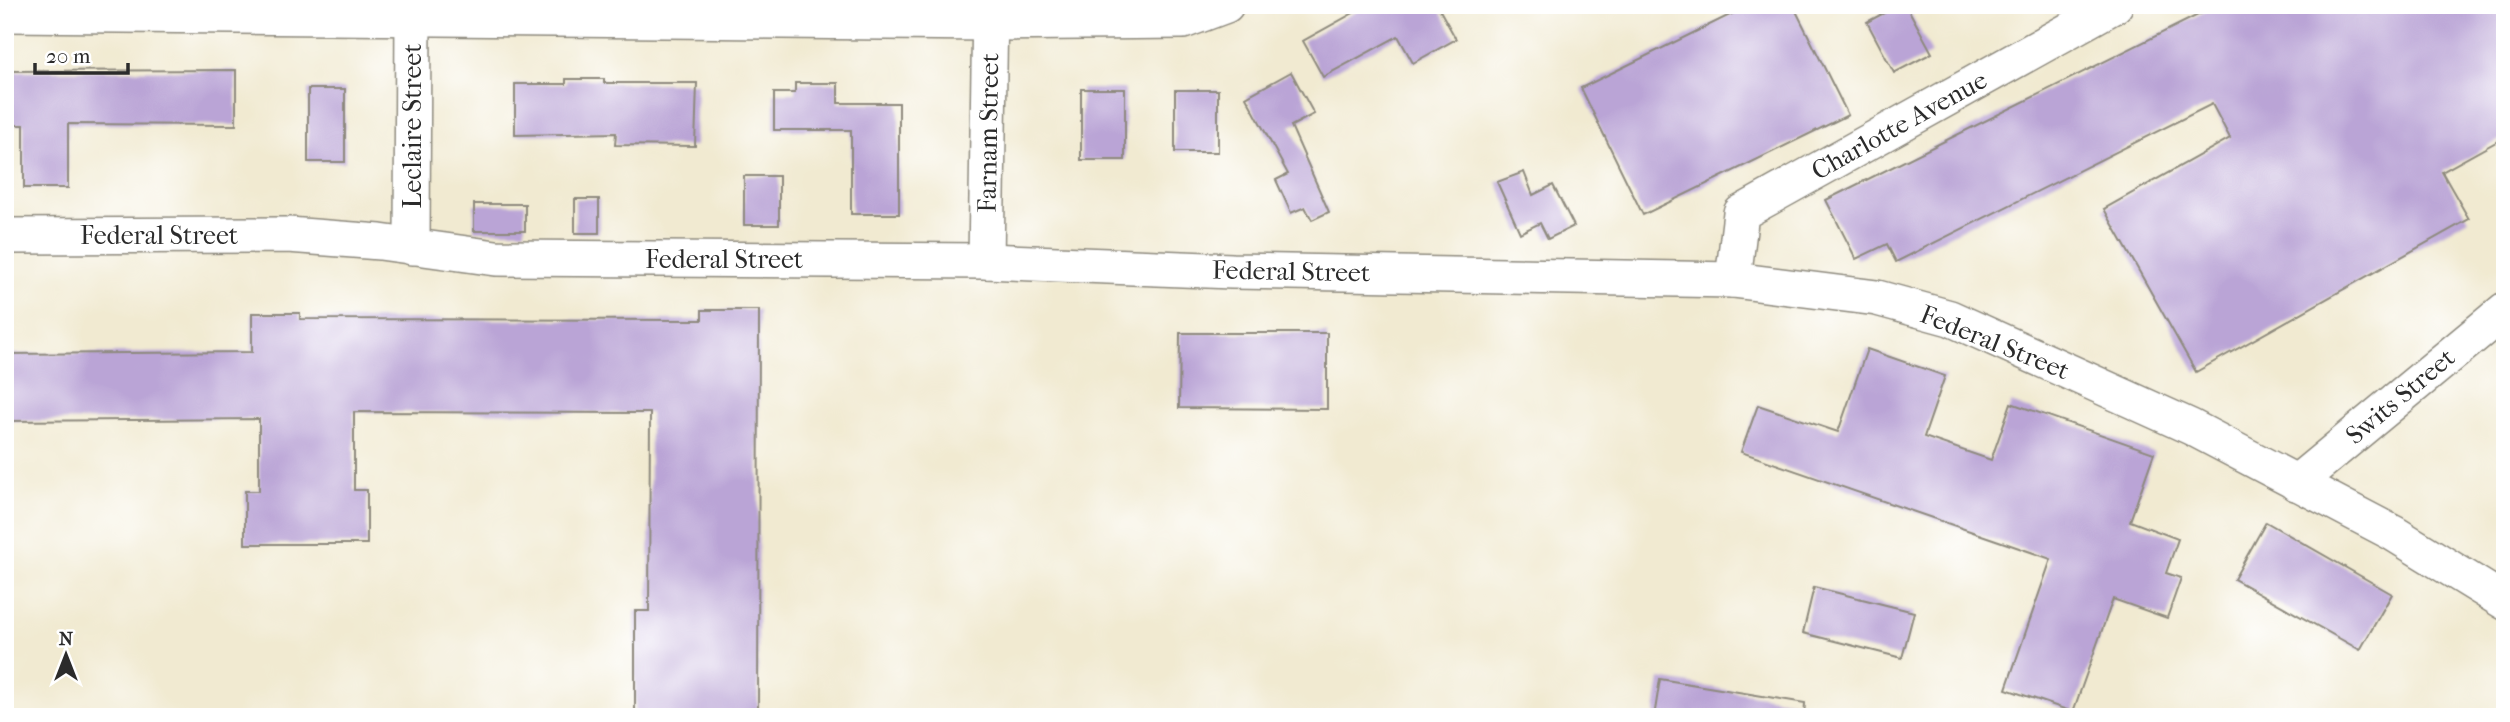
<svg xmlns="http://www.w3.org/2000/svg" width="2510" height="722" font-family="'IM FELL French Canon',serif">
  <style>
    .building { fill: #baa4d6 }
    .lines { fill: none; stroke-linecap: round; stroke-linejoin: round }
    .street-casing { stroke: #8e8a7e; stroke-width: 38 }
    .street { stroke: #fff; stroke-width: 35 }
    .labels { text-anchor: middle; stroke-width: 5; stroke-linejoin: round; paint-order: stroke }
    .street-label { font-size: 26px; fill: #2b2b2b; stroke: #fff }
  </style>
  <rect width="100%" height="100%" fill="#fff"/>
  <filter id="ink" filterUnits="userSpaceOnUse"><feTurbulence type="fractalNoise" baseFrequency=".0143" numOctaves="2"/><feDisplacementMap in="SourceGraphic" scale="14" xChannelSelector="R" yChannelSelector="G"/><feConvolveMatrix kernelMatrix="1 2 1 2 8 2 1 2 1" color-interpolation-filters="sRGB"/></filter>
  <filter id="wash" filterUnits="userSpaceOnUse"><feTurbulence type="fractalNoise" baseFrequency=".00686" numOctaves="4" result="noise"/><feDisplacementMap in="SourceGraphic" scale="28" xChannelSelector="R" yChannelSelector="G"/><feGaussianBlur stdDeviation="1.57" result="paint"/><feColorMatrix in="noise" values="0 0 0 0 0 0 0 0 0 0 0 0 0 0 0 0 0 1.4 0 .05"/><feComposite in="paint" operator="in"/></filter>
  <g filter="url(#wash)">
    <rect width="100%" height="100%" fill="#f1ead1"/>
    <g id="blocks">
      <!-- building -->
      <g class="building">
        <path d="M1368 5H1437L1456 39 1413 63 1398 36 1323 77 1303 41Z"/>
        <path d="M1750 5H1793L1848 115 1643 215 1581 88Z"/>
        <path d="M1899 5H1906L1932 53 1894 73 1867 22Z"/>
        <path d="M2218 5H2505V137L2442 172 2469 219 2196 372 2104 209 2230 138 2212 104 1896 262 1887 244 1856 259 1826 200Z"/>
        <path d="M236 70V125L68 124V188H24V125H5V71Z"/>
        <path d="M1291 72 1314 114 1291 126 1329 212 1312 220 1305 207 1291 213 1276 180 1288 174 1246 97Z"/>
        <path d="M566 79H604V83H697L695 146 615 145 616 133 515 135V84H566Z"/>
        <path d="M795 83H838V103H899V214H851V130H774V93H795Z"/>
        <rect x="308" y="89" width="37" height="73"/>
        <rect x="1081" y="89" width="44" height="71"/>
        <rect x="1175" y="90" width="43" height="62"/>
        <path d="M1524 172 1533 195 1553 185 1574 226 1548 239 1540 223 1520 233 1497 182Z"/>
        <rect x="744" y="176" width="35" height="49"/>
        <rect x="575" y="199" width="24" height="34"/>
        <rect x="474" y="204" width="51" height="27"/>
        <path d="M702 310H759L758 717H635V611H649L650 413 354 412V490H367V544H245V491H259V419L5 421V354L252 352V313H300V319L702 320Z"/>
        <path d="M1180 333H1327V409L1179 408Z"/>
        <path d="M1867 349 1945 376 1924 437 1991 460 2011 403 2154 453 2130 521 2178 539 2166 573 2181 578 2167 618 2113 599 2073 712 2006 689 2051 559 1741 452 1758 405 1838 432Z"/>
        <path d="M2266 522 2392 594 2360 650 2234 579Z"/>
        <path d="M1814 587 1914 612 1902 658 1803 633Z"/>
        <path d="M1660 679 1805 703 1804 717H1654Z"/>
      </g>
    </g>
  </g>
  <g filter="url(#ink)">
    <use href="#blocks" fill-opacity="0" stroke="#8e8a7e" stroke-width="2"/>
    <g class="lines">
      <defs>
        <g id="street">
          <path d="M5 14 990 23 1183 21 1226 5"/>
          <path d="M5 236 288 235 380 242 496 258 986 261 1232 271 1733 280 1877 298 1950 318 2191 427 2393 533 2505 602"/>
          <path d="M412 247 413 5"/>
          <path d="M986 261 990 5"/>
          <path d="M1733 280 1741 213 2115 5"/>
          <path d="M2296 483 2505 310"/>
        </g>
      </defs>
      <!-- street casing -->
      <use href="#street" class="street-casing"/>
      <!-- street -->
      <use href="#street" class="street"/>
    </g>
  </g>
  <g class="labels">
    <!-- street labels -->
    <g class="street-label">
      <text transform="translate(1899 125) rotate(-29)" y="9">Charlotte Avenue</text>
      <text transform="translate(412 126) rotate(-90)" y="9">Leclaire Street</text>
      <text transform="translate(988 133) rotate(-89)" y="9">Farnam Street</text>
      <text x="159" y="244">Federal Street</text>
      <text x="724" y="268">Federal Street</text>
      <text transform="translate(1291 271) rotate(1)" y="9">Federal Street</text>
      <text transform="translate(1995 342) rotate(22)" y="9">Federal Street</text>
      <text transform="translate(2400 396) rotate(-40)" y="9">Swits Street</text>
    </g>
  </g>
  <!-- margin -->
  <rect width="2510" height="722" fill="none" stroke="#fff" stroke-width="28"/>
  <!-- north arrow -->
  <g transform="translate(66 655)" stroke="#ffffff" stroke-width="5" paint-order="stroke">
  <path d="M0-5L12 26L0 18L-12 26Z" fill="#2b2b2b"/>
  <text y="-10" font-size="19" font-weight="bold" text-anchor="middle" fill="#2b2b2b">N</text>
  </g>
  <!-- scale -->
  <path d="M35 63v10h93v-10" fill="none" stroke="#2b2b2b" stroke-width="3.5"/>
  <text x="46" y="63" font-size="21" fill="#2b2b2b" stroke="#ffffff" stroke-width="5" paint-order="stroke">20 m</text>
</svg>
